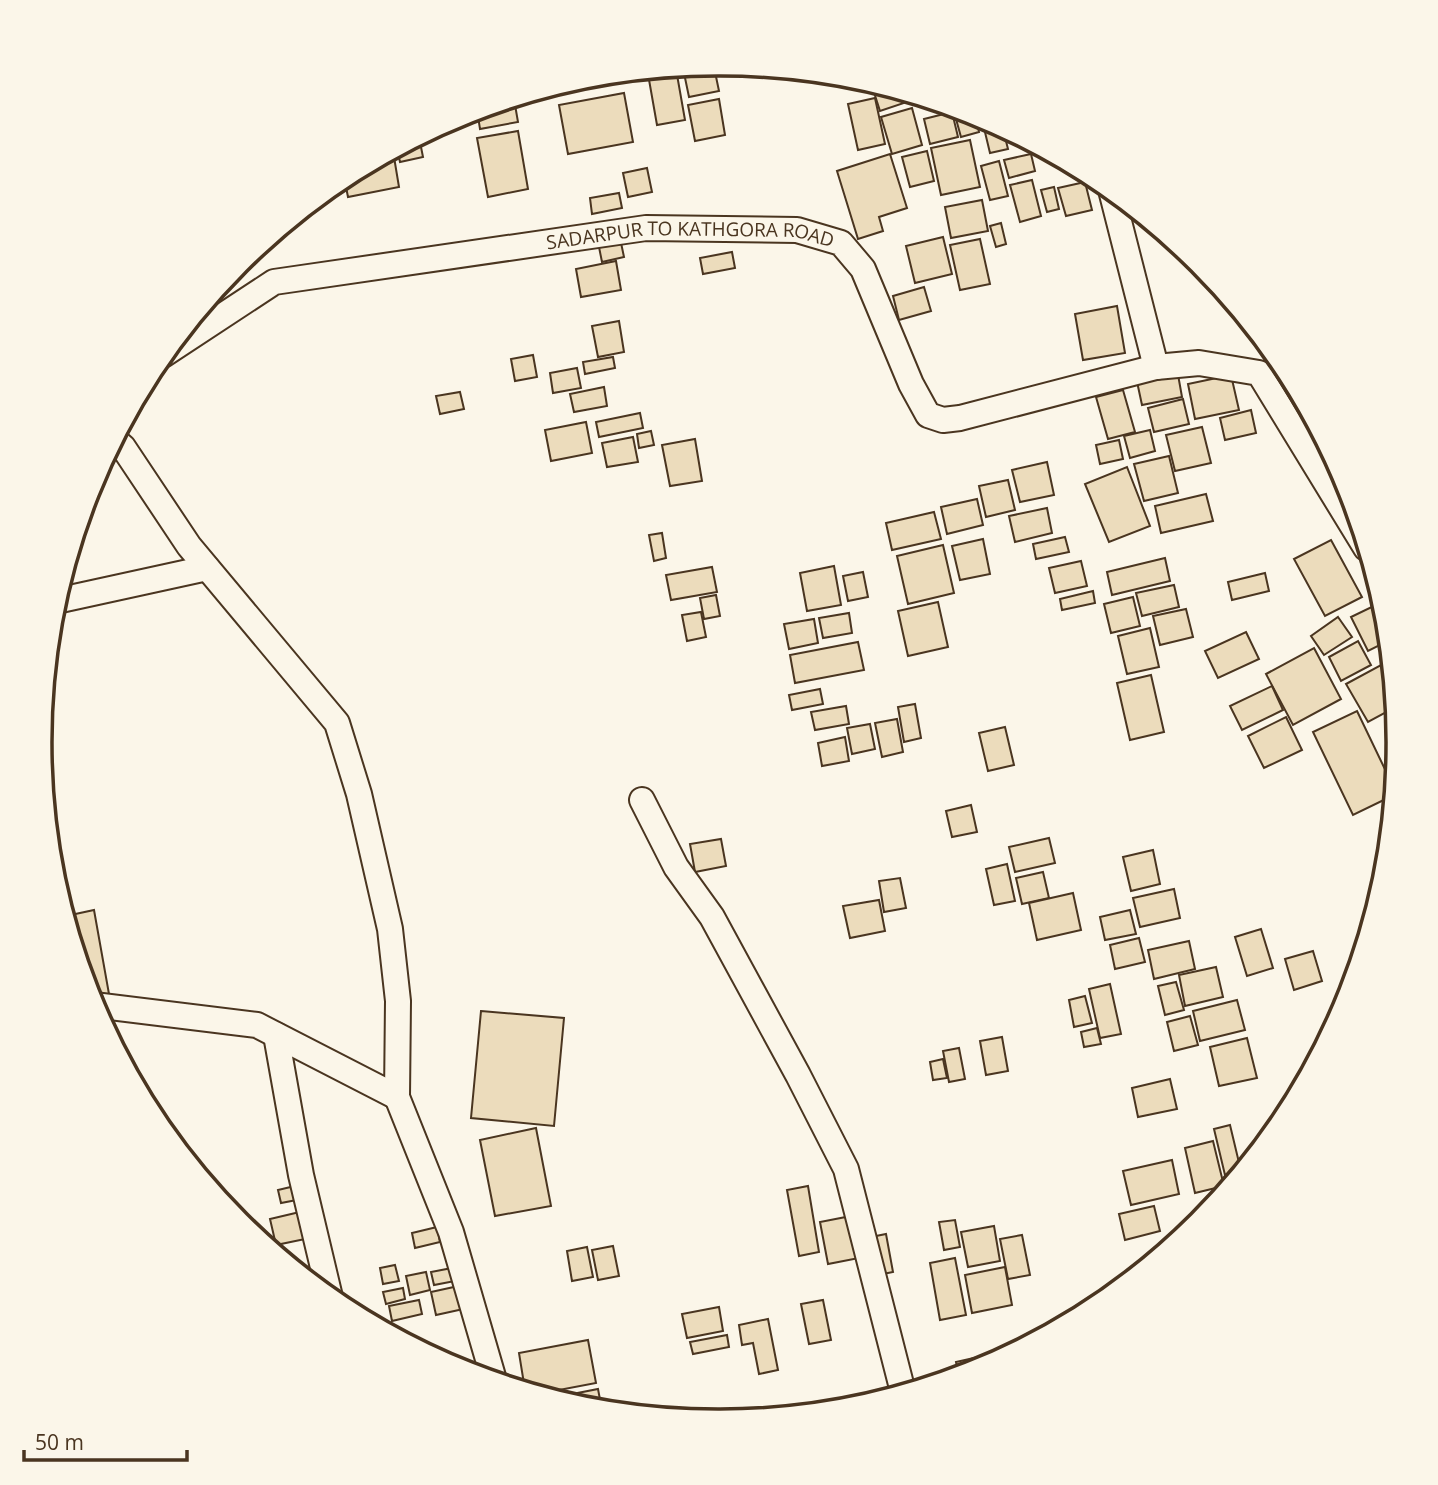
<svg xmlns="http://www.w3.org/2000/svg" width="1438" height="1485" font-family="'Open Sans',sans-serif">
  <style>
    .building { fill: #ecdcbc; stroke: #4a3520; stroke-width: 2 }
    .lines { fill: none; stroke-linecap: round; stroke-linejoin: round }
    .minor-casing { stroke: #4a3520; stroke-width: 28 }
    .minor { stroke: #fbf6e9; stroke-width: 24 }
    .labels { text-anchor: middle; stroke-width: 5; stroke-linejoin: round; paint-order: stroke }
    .street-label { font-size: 19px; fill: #4a3520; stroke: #fbf6e9 }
    .rim { fill: none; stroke: #4a3520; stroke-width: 3.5 }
  </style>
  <rect width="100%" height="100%" fill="#fbf6e9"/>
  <!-- building -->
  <g class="building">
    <path d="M727 64 758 68 728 73Z"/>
    <path d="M714 67 719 91 689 97 684 73Z"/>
    <path d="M676 69 685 120 657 125 648 74Z"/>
    <path d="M871 83 907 94 910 101 880 111Z"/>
    <path d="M624 93 633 142 568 154 559 105Z"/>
    <path d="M875 98 885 144 858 150 848 104Z"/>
    <path d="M514 99 518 122 480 129 477 110Z"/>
    <path d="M719 99 725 135 695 141 688 105Z"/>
    <path d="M912 108 922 145 892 154 881 117Z"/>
    <path d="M952 112 958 137 930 144 924 119Z"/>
    <path d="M975 114 979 132 961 137 956 119Z"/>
    <path d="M996 125 1003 129 1008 149 990 153 984 128Z"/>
    <path d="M518 131 528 189 488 197 477 138Z"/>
    <path d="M419 137 423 157 400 162 397 149Z"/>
    <path d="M970 140 980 187 941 195 931 148Z"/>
    <path d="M393 151 399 187 348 197 344 177Z"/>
    <path d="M927 151 934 181 910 187 902 157Z"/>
    <path d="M890 154 907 208 879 217 883 231 858 239 837 171Z"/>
    <path d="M1031 154 1035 171 1009 178 1004 160Z"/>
    <path d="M999 161 1008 196 990 200 981 166Z"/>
    <path d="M647 168 652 192 628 197 623 173Z"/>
    <path d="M1032 180 1041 216 1020 222 1010 185Z"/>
    <path d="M1085 182 1092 210 1066 216 1058 188Z"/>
    <path d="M1054 187 1059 209 1047 212 1041 190Z"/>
    <path d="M619 193 622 208 592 214 590 198Z"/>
    <path d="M982 200 988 231 951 238 945 207Z"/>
    <path d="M1001 223 1006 244 996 247 990 226Z"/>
    <path d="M943 237 952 274 915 283 906 246Z"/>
    <path d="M620 238 624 257 602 262 598 242Z"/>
    <path d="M980 239 990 284 960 290 950 245Z"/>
    <path d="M732 252 735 268 703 274 700 258Z"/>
    <path d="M616 261 621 290 581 297 576 269Z"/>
    <path d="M924 287 931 311 899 320 893 296Z"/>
    <path d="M1117 306 1125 353 1083 360 1075 314Z"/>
    <path d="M619 321 624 352 598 357 592 326Z"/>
    <path d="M533 355 537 377 515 381 511 359Z"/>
    <path d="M613 357 615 368 585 374 583 362Z"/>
    <path d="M577 368 581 388 553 393 550 373Z"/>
    <path d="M1177 369 1182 397 1142 405 1136 377Z"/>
    <path d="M1231 375 1239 410 1195 419 1188 384Z"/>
    <path d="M604 387 607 406 574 412 570 394Z"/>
    <path d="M1123 390 1135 432 1108 439 1096 397Z"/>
    <path d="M460 392 464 409 440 414 436 396Z"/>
    <path d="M1183 399 1189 424 1154 432 1148 408Z"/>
    <path d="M1251 410 1256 433 1225 440 1220 418Z"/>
    <path d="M640 413 643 428 599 437 596 422Z"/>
    <path d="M586 422 592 453 551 461 545 430Z"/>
    <path d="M1202 427 1211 463 1175 471 1166 435Z"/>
    <path d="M1150 430 1155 451 1130 458 1124 436Z"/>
    <path d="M651 431 654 445 639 448 637 434Z"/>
    <path d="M633 437 638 462 607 467 602 443Z"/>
    <path d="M695 439 702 481 670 486 662 445Z"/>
    <path d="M1119 440 1123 459 1100 464 1096 445Z"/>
    <path d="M1169 456 1178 493 1144 501 1134 464Z"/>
    <path d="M1047 462 1054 495 1020 502 1012 470Z"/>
    <path d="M1127 467 1150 526 1109 542 1085 484Z"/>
    <path d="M1008 480 1015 510 986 517 979 486Z"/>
    <path d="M1206 494 1213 521 1161 533 1155 506Z"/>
    <path d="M977 499 983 525 947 534 941 507Z"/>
    <path d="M1047 508 1052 533 1015 542 1009 516Z"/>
    <path d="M934 512 941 539 892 550 886 523Z"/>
    <path d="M662 533 666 558 654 561 649 535Z"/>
    <path d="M1065 537 1069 552 1036 559 1033 544Z"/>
    <path d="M983 539 990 574 960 580 952 546Z"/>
    <path d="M1331 540 1362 597 1325 616 1294 559Z"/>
    <path d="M943 545 954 593 908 604 897 556Z"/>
    <path d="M1165 558 1170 581 1112 595 1107 572Z"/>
    <path d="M1081 561 1087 586 1055 593 1049 568Z"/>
    <path d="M834 566 841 605 807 611 800 573Z"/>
    <path d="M712 567 717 592 671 600 666 575Z"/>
    <path d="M863 572 868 597 848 601 843 576Z"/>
    <path d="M1265 573 1269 591 1232 600 1228 582Z"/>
    <path d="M1174 585 1179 607 1142 616 1136 593Z"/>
    <path d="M1093 591 1095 603 1062 610 1060 599Z"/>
    <path d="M716 595 720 616 704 619 700 598Z"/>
    <path d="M1133 597 1140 626 1111 633 1104 604Z"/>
    <path d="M938 602 948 647 908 656 898 611Z"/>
    <path d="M1382 602 1388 641 1368 651 1351 617Z"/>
    <path d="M1186 609 1193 637 1160 645 1153 616Z"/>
    <path d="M701 612 706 637 687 641 682 615Z"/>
    <path d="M849 613 852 633 823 638 819 618Z"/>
    <path d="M1338 617 1352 637 1324 655 1311 636Z"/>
    <path d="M814 619 818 643 789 649 784 624Z"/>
    <path d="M1150 628 1159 667 1127 674 1118 636Z"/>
    <path d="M1246 632 1259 659 1218 678 1205 651Z"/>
    <path d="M1358 641 1371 665 1341 681 1329 657Z"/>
    <path d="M858 642 864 670 795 683 790 655Z"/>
    <path d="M1314 648 1341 699 1293 725 1266 674Z"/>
    <path d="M1381 665 1392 684 1394 708 1368 722 1346 684Z"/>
    <path d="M1151 675 1164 732 1130 740 1117 683Z"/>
    <path d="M1272 686 1283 710 1242 730 1230 706Z"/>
    <path d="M820 689 823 704 792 710 789 695Z"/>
    <path d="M915 704 921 738 904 742 898 707Z"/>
    <path d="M846 706 849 724 815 730 811 712Z"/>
    <path d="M1357 711 1393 786 1392 796 1353 815 1313 732Z"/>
    <path d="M1395 712 1397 731 1389 716Z"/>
    <path d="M1286 717 1302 750 1264 768 1248 736Z"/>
    <path d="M897 719 903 752 882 757 875 723Z"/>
    <path d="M870 724 875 749 852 754 847 728Z"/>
    <path d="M1005 727 1014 765 988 771 979 733Z"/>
    <path d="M845 737 849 761 822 766 818 743Z"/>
    <path d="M971 805 977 832 952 837 946 811Z"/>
    <path d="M1049 838 1055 863 1015 872 1009 847Z"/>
    <path d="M721 839 726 866 695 872 690 844Z"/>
    <path d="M1153 850 1160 884 1131 891 1123 857Z"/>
    <path d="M1007 864 1015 901 994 905 986 869Z"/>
    <path d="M1043 872 1049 898 1022 904 1016 878Z"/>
    <path d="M900 878 906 908 884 912 879 881Z"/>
    <path d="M1174 889 1180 918 1140 927 1133 898Z"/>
    <path d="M1073 893 1081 930 1037 940 1029 903Z"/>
    <path d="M879 900 885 931 850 938 843 906Z"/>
    <path d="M94 910 109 994 90 998 66 916Z"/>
    <path d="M1130 910 1136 934 1105 940 1100 917Z"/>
    <path d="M1261 929 1273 968 1247 976 1235 937Z"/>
    <path d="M1139 938 1145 962 1115 969 1110 945Z"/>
    <path d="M1189 941 1195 969 1154 979 1148 950Z"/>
    <path d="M1313 951 1322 981 1294 990 1285 959Z"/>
    <path d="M1216 967 1223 997 1185 1006 1179 975Z"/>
    <path d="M1176 982 1184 1010 1165 1015 1158 986Z"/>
    <path d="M1110 984 1121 1034 1100 1038 1089 989Z"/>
    <path d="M1085 996 1092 1023 1074 1027 1069 1000Z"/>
    <path d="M1237 1000 1245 1030 1200 1041 1193 1011Z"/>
    <path d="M481 1011 564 1018 554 1126 471 1118Z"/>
    <path d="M1190 1016 1198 1045 1174 1051 1167 1022Z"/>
    <path d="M1097 1028 1101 1044 1084 1047 1081 1032Z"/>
    <path d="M1002 1037 1008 1071 986 1075 980 1041Z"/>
    <path d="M1247 1038 1257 1078 1219 1086 1210 1047Z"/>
    <path d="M959 1048 965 1079 949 1082 943 1051Z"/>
    <path d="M943 1059 947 1078 933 1080 930 1062Z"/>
    <path d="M1170 1079 1177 1109 1138 1117 1132 1088Z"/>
    <path d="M1230 1125 1241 1171 1225 1175 1214 1129Z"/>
    <path d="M536 1128 551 1206 495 1216 480 1140Z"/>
    <path d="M1213 1141 1224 1186 1195 1193 1185 1148Z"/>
    <path d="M1172 1160 1179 1194 1131 1205 1123 1171Z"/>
    <path d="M299 1185 302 1199 281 1203 278 1190Z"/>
    <path d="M808 1186 819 1252 799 1256 787 1190Z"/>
    <path d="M1154 1206 1160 1231 1125 1240 1119 1214Z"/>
    <path d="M304 1211 310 1238 276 1245 270 1219Z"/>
    <path d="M851 1216 859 1258 828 1264 820 1222Z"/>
    <path d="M955 1220 960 1247 944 1250 939 1222Z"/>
    <path d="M994 1226 1000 1261 968 1267 961 1232Z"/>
    <path d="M437 1227 440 1242 415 1248 412 1233Z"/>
    <path d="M886 1234 893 1272 878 1275 871 1237Z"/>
    <path d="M1022 1235 1030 1275 1008 1279 1000 1239Z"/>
    <path d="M613 1246 619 1276 598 1280 592 1250Z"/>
    <path d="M587 1247 593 1277 572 1281 567 1251Z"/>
    <path d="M955 1258 966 1315 940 1320 930 1263Z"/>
    <path d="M395 1265 399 1281 383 1284 380 1268Z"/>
    <path d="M1005 1267 1012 1305 972 1313 965 1275Z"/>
    <path d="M452 1268 455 1281 434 1285 431 1272Z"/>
    <path d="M426 1272 430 1290 410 1295 406 1276Z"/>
    <path d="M463 1285 468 1308 436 1315 431 1292Z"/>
    <path d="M403 1288 405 1299 386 1304 383 1292Z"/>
    <path d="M419 1300 422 1314 392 1321 389 1306Z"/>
    <path d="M823 1300 831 1340 809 1344 801 1304Z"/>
    <path d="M719 1307 723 1331 687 1338 682 1314Z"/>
    <path d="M768 1319 778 1370 759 1374 753 1343 742 1345 739 1325Z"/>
    <path d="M727 1335 729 1347 693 1354 690 1342Z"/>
    <path d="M588 1340 596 1383 538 1394 525 1390 519 1353Z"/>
    <path d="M974 1358 977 1370 959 1376 956 1362Z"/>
    <path d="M598 1389 602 1410 586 1408 552 1398Z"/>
  </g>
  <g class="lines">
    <defs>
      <g id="minor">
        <path d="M1111 190 1156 367"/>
        <path id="s1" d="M163 355 274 282 646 228 797 230 841 243 863 269 911 384 928 415 943 420 960 418 1156 367 1199 363 1259 373 1366 548"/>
        <path d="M115 440 123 447 189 546 337 723 359 794 390 929 398 1001 397 1097 451 1232 494 1380"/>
        <path d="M56 601 207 568"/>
        <path d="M642 800 676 867 712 917 798 1075 846 1169 903 1392"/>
        <path d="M94 1005 257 1025 397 1097"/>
        <path d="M276 1035 301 1175 330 1297"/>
      </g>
    </defs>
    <!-- minor casing -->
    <use href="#minor" class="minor-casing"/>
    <!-- minor -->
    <use href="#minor" class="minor"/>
  </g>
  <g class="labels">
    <!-- street labels -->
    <g class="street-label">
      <text dy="7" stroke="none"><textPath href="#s1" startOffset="553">SADARPUR TO KATHGORA ROAD</textPath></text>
    </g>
  </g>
  <!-- crop -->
  <path d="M0 0H1438V1485H0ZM718 76H720A666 666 0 0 1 1386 742V743A666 666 0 0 1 720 1409H718A666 666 0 0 1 52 743V742A666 666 0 0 1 718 76Z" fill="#fbf6e9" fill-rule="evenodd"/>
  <path class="rim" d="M718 76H720A666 666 0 0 1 1386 742V743A666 666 0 0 1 720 1409H718A666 666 0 0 1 52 743V742A666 666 0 0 1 718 76Z"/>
  <!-- scale -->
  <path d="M24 1450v10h163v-10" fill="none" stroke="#4a3520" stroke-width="3.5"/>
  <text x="35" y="1450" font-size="21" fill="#4a3520" stroke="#fbf6e9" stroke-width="5" paint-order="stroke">50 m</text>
</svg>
